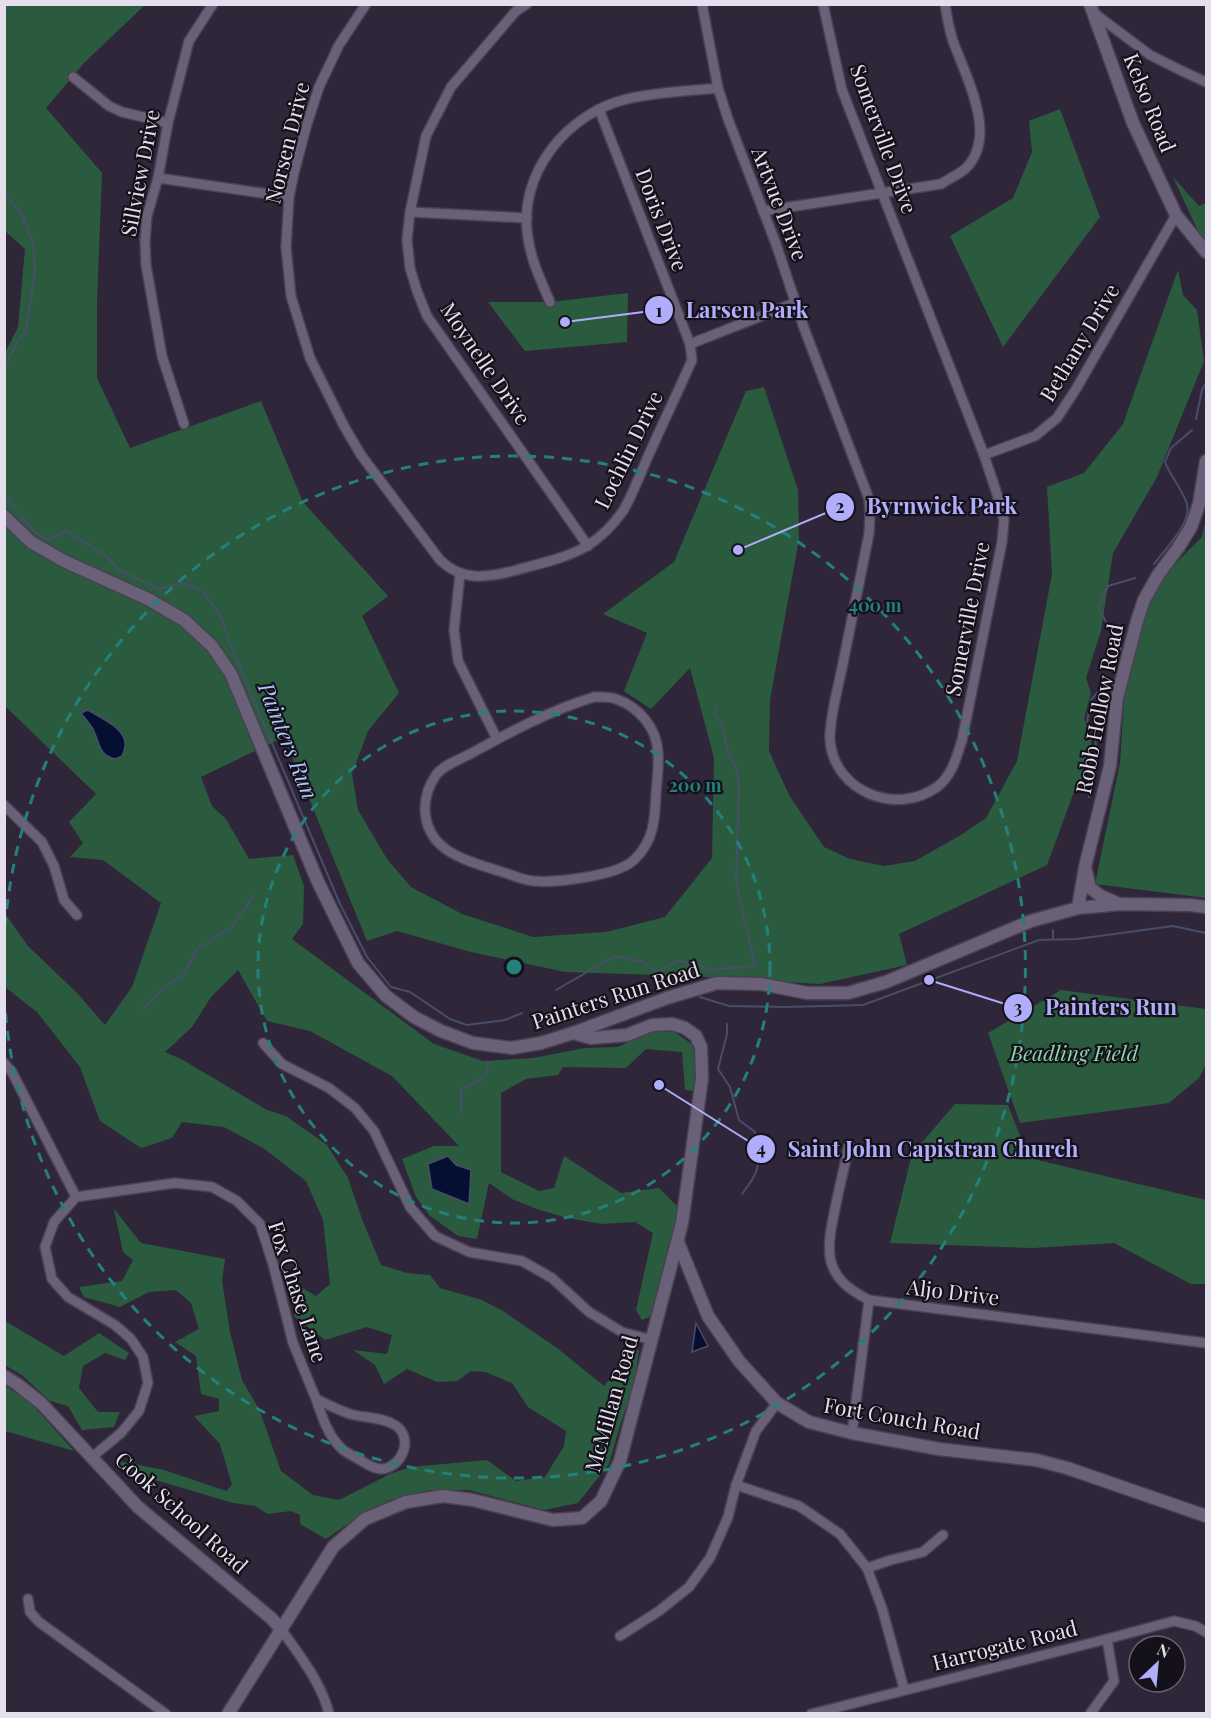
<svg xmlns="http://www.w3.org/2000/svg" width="1211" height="1718" font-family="'Playfair Display',serif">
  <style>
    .green { fill: #2a5b3f }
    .water { fill: #040f32; stroke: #484d6a; stroke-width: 1.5 }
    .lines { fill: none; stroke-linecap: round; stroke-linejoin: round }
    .stream { stroke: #484d6a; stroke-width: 2 }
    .minor-casing { stroke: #484152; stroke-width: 12 }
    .tertiary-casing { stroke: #484152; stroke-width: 15 }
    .minor { stroke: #6a6077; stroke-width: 9 }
    .tertiary { stroke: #6a6077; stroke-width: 12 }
    .ring { fill: none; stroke: #24807b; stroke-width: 3; stroke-dasharray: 10 8 }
    .labels { text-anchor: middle; stroke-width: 4.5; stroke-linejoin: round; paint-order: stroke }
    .street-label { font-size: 21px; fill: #e5dfed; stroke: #15111a }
    .park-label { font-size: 21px; font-style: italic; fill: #89d6a7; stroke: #15111a }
    .water-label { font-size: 22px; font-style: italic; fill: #aec8fe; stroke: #15111a }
    .centre { fill: #24807b; stroke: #15111a; stroke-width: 3 }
    .ring-label { font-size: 18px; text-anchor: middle; font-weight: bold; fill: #24807b; stroke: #15111a; stroke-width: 4.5; stroke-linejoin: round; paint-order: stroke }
    .leader { fill: none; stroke: #b0aefa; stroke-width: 2 }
    .callout-dot { fill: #b0aefa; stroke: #15111a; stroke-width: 2 }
    .mark-label { font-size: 18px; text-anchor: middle; font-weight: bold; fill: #111 }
    .callout-label { font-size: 22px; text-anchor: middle; font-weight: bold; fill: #b0aefa; stroke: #15111a; stroke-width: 4.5; stroke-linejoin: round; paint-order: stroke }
  </style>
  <rect width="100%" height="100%" fill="#2f263a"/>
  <!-- green -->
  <g class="green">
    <path d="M5 5H145L84 63 46 108 102 173 97 303V378L130 448 261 401 303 502 388 596 362 616 399 693 368 731 352 774 358 810 387 859 411 887 462 914 533 937 606 932 665 917 712 858 714 758 690 668 651 709 624 691 647 633 603 614 674 562 746 391 764 387 798 490 799 539 770 700 769 751 789 795 824 847 850 859 884 866 915 861 961 835 986 818 1017 761 1052 574 1047 487 1084 473 1123 424 1178 270 1183 295 1197 310 1204 361 1157 477 1113 553 1101 631 1086 678 1091 693 1084 719 1091 735 1092 766 1075 789 1047 865 899 934 907 965 820 984 689 976 565 972 471 952 397 931 367 941 284 737 201 777 212 806 226 819 249 859 293 855 304 886 303 924 292 939 434 1044 483 1061 533 1058 585 1048 618 1047 652 1031 674 1032 692 1044 696 1057 694 1091 685 1090 682 1052 646 1049 626 1068 563 1067 558 1075 526 1079 501 1093V1172L539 1191 554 1188 564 1156 621 1193 659 1188 679 1208 671 1249 652 1316 642 1320 636 1310 653 1233 635 1222 602 1224 567 1218 537 1209 512 1199 489 1183 477 1239 458 1236 429 1215 416 1197 402 1159 434 1146H459L392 1076 310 1031 267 1021 238 970 211 997 192 1027 165 1052 183 1060 267 1110 286 1116 327 1145 348 1178 362 1219 381 1265 407 1273 430 1275 440 1288 482 1300 503 1311 557 1348 604 1386 632 1349 639 1350 634 1386 621 1422 609 1464 578 1503 544 1510 469 1490H429L390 1500 358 1517 326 1539 300 1524V1515L291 1511 268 1514 255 1506 233 1503 122 1470 114 1460 164 1470 226 1491 232 1485 220 1444 194 1416 219 1411V1399L201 1394 196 1356 175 1342 199 1329 191 1303 176 1290 149 1292 120 1307 84 1297 79 1287 122 1281 133 1260 123 1252 114 1209 141 1243 225 1259 222 1281 230 1332 242 1380 259 1409 281 1471 313 1495 339 1500 390 1474 411 1467 487 1460 516 1481 545 1477 564 1446 566 1431 528 1407 512 1383 485 1372 471 1371 457 1381 437 1382 407 1369 384 1384 375 1365 353 1350 387 1354 392 1335 367 1327 325 1340 294 1316 299 1286 316 1296 330 1284 323 1220 306 1181 263 1148 224 1127 182 1122 172 1138 141 1148 100 1121 80 1067 37 1012 5 987 4 915H6L28 946 77 993 105 1025 132 987 161 903 103 860 70 857 83 843 69 822 96 794 5 706 4 355 18 327 25 249 5 231Z"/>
    <path d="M1060 109 1100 217 1003 347 950 236 1013 198 1032 152 1029 121Z"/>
    <path d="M1173 177 1199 206 1206 203V242L1198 231Z"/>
    <path d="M628 293 627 342 525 351 488 302H550Z"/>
    <path d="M1206 518V898L1095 884 1120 763 1125 684 1147 607 1165 574 1202 537Z"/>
    <path d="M1061 990 1206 1009V1064L1199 1078 1169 1103 1020 1123 988 1033Z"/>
    <path d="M955 1104 1008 1105 1029 1158 1206 1200V1284H1191L1114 1243 1033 1248 890 1243 912 1154Z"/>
    <path d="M5 1321 64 1356 99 1333 129 1353 125 1360 105 1353 83 1366 79 1388 98 1412H120L114 1427 82 1430 68 1406 50 1401 23 1376 5 1365Z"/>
    <path d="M4 1385 30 1402 74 1451 5 1431Z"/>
  </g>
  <!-- water -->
  <g class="water">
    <path d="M88 710C99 717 123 727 125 742 126 747 124 751 122 756L115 759C98 755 100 743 93 729 90 724 85 718 81 713Z"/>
    <path d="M448 1156 456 1165 471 1170 469 1204 432 1189 428 1164Z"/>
    <path d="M696 1323 708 1346 692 1352Z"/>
  </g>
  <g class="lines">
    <!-- stream -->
    <g class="stream">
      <path d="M4 194 21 212 33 244 35 272 26 330 17 343 4 369"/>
      <path d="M1196 419 1202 390 1206 383"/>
      <path d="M4 495 34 532 49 540 66 531 105 555 120 571 160 589 183 583 203 592 220 615 228 639 340 904 367 957 391 987 410 992 450 1019 467 1025 505 1020 522 1013"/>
      <path d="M1154 564C1164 550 1192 523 1187 504 1186 500 1183 495 1181 491 1176 481 1169 473 1165 462L1171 448 1192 430"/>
      <path d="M1121 649 1098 607 1108 586 1135 578"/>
      <path d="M1089 797 1097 761 1095 733 1087 722 1091 700 1107 681"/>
      <path d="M1053 939V930"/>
      <path d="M658 972 677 961 697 964 708 970 755 966 736 882 739 785 737 769 729 756 722 726 715 714 716 709"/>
      <path d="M556 990 615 956 643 962 674 984"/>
      <path d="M700 997 729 1006 785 1007 863 1005 1039 940 1077 939 1173 926 1206 933"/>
      <path d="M144 1008 160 991 184 974 197 949 233 926 254 895"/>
      <path d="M727 1024V1034L718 1069 730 1087 739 1120 755 1132C759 1164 763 1167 742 1194"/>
      <path d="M461 1113V1089L485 1078 489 1062"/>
    </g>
    <defs>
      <g id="minor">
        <path d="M366 4 339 45 319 87 307 124 294 173 289 197 286 247 291 296 310 358 344 426 361 455 440 560C462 581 485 578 513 571 537 564 565 559 587 546 601 537 613 525 623 511 632 496 639 477 646 461 661 427 677 394 692 360L690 344 797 302"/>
        <path d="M527 4 516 11 451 87 426 136 410 212 407 240 410 268 417 291 427 316 588 546"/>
        <path d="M702 4 718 88 728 119 776 244 804 328 869 499 870 515 869 534C860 579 851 623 842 668 838 688 829 720 830 740 834 792 896 816 937 787 952 776 957 756 962 740L1002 542 1004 520 1000 503 984 455 842 90 823 4"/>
        <path d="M1094 13 1150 55 1182 71 1206 82"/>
        <path d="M73 77 109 106 122 112 168 123"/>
        <path d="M599 109 690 344"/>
        <path d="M158 178 289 197"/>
        <path d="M763 211 941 184C948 179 958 175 965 169 999 137 966 77 953 41 949 29 947 17 945 4"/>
        <path d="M410 212 527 218"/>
        <path d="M550 302C541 281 531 260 528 238 517 174 567 113 627 99 657 92 688 91 718 88"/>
        <path d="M184 424 162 356 146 265 145 241 147 216 158 178 168 123 189 41 213 4"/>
        <path d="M984 455 1035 436 1057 418 1076 389 1176 215"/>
        <path d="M460 574 454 630 458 661 497 739"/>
        <path d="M594 697C601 697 610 696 616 699 639 707 657 728 658 753 659 766 657 780 656 794 655 819 654 841 634 860 617 876 556 883 533 881 522 880 510 874 499 871 465 860 426 851 425 809 425 798 429 785 436 775 443 765 459 760 470 754 510 732 551 710 594 697Z"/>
        <path d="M4 805 42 842 54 866 64 900 77 915"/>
        <path d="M263 1043 282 1064 329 1088 355 1108 374 1131 410 1207 435 1236 469 1252 522 1261 552 1278 589 1312 622 1332 652 1340"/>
        <path d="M4 1063 12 1072 76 1197"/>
        <path d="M849 1145C845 1165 840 1184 836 1204 826 1251 821 1276 869 1300L1206 1343"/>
        <path d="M316 1399C327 1404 338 1410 350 1414 364 1418 382 1417 395 1425 414 1437 403 1467 382 1469 375 1469 366 1464 360 1460 354 1456 346 1453 341 1448 327 1434 322 1416 316 1399Z"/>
        <path d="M852 1433 869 1300"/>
        <path d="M91 1458 121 1433 139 1411 148 1383 143 1357 131 1339 115 1325 68 1297 52 1279 45 1247 54 1222 76 1197 175 1183 212 1187 237 1201 260 1224 273 1264 293 1343 316 1399"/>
        <path d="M736 1485 799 1506 840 1534 867 1568 882 1608 904 1689"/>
        <path d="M867 1568 891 1560 923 1552 943 1535"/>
        <path d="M28 1599 30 1612 39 1622 166 1714"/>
        <path d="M281 1629C299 1655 322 1683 329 1714"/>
        <path d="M620 1636 659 1611 689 1587 710 1558 728 1517 736 1485 756 1431 777 1403"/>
        <path d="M811 1714 1107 1639 1174 1621 1195 1626 1206 1632"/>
        <path d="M1090 1714 1114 1681 1107 1639"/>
      </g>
      <g id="tertiary">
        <path d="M1090 4 1133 123 1176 215 1206 252"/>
        <path d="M4 516 31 542 64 561 148 599 184 620 212 646 231 674 318 882 358 963 386 996 414 1017 441 1031 473 1043 512 1048 541 1043 573 1033 667 998 717 983 761 984 807 993H848L886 982 1031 921 1078 908 1121 904 1189 905 1206 907"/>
        <path d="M1086 871 1090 888 1101 896 1117 903"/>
        <path d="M1078 908 1085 867 1110 766 1117 698 1137 621 1144 600 1158 575 1178 548 1191 527 1199 504 1206 461"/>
        <path d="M678 1242 708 1316 739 1361 777 1403 809 1422 852 1433 939 1449 1036 1460 1067 1468 1206 1516"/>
        <path d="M4 1376 17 1384 41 1403 138 1507 271 1618 281 1629"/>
        <path d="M228 1714 333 1547 365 1519 406 1502 443 1496 473 1500 553 1520 582 1518 601 1501 620 1461 682 1223 702 1078 701 1047 696 1036 685 1028 672 1024 652 1025 627 1035 591 1038 573 1033"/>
      </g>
    </defs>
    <!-- minor casing -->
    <use href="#minor" class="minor-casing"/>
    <!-- tertiary casing -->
    <use href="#tertiary" class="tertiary-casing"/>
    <!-- minor -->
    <use href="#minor" class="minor"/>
    <!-- tertiary -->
    <use href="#tertiary" class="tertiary"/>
  </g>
  <!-- distance rings -->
  <g class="ring">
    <circle cx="514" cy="967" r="256"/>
    <path d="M5 927A511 511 0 1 1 5 1007"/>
  </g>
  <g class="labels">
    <!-- street labels -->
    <g class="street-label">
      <text transform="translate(1149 103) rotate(68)" y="7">Kelso Road</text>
      <text transform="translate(883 139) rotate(70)" y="7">Somerville Drive</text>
      <text transform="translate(288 143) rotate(-76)" y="7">Norsen Drive</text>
      <text transform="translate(141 173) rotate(-79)" y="7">Sillview Drive</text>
      <text transform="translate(779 204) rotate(69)" y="7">Artvue Drive</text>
      <text transform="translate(661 220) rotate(69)" y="7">Doris Drive</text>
      <text transform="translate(1080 343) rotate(-59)" y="7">Bethany Drive</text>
      <text transform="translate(485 364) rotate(56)" y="7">Moynelle Drive</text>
      <text transform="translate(629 450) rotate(-64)" y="7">Lochlin Drive</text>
      <text transform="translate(968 619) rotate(-79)" y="7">Somerville Drive</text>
      <text transform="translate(1100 709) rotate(-79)" y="7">Robb Hollow Road</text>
      <text transform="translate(616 996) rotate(-18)" y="7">Painters Run Road</text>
      <text transform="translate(297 1292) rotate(72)" y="7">Fox Chase Lane</text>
      <text transform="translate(953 1293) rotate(7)" y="7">Aljo Drive</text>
      <text transform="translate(612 1404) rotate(-74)" y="7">McMillan Road</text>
      <text transform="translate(902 1419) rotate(10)" y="7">Fort Couch Road</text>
      <text transform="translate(181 1513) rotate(42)" y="7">Cook School Road</text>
      <text transform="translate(1005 1646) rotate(-14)" y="7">Harrogate Road</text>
    </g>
    <!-- park labels -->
    <g class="park-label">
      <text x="1074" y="1061">Beadling Field</text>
    </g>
    <!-- water labels -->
    <g class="water-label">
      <text transform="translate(288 741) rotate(68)" y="8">Painters Run</text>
    </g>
  </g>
  <circle cx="514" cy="967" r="9" class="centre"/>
  <g class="ring-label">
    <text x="875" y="612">400 m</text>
    <text x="695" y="792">200 m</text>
  </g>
  <!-- callouts -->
  <path class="leader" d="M565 322L659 310M738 550L840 507M929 980L1018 1008M659 1085L761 1149"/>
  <g class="callout-dot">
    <circle cx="565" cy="322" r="6"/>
    <circle cx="738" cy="550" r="6"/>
    <circle cx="929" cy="980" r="6"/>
    <circle cx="659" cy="1085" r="6"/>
    <circle cx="659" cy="310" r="15"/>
    <circle cx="840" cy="507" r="15"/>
    <circle cx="1018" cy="1008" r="15"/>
    <circle cx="761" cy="1149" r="15"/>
  </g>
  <g class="mark-label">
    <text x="659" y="317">1</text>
    <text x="840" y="513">2</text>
    <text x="1018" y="1014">3</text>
    <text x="761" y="1155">4</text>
  </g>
  <g class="callout-label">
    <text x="747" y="318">Larsen Park</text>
    <text x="942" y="514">Byrnwick Park</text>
    <text x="1111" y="1015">Painters Run</text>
    <text x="933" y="1157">Saint John Capistran Church</text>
  </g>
  <!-- border -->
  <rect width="1211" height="1718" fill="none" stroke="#e5dfed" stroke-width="12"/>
  <!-- north arrow -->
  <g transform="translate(1157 1664) rotate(26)"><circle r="28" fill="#15111a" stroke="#68636e" stroke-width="1.5"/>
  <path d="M0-4.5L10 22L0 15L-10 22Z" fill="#b0aefa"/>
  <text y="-9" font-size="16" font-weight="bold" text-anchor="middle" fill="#e5dfed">N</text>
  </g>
</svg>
